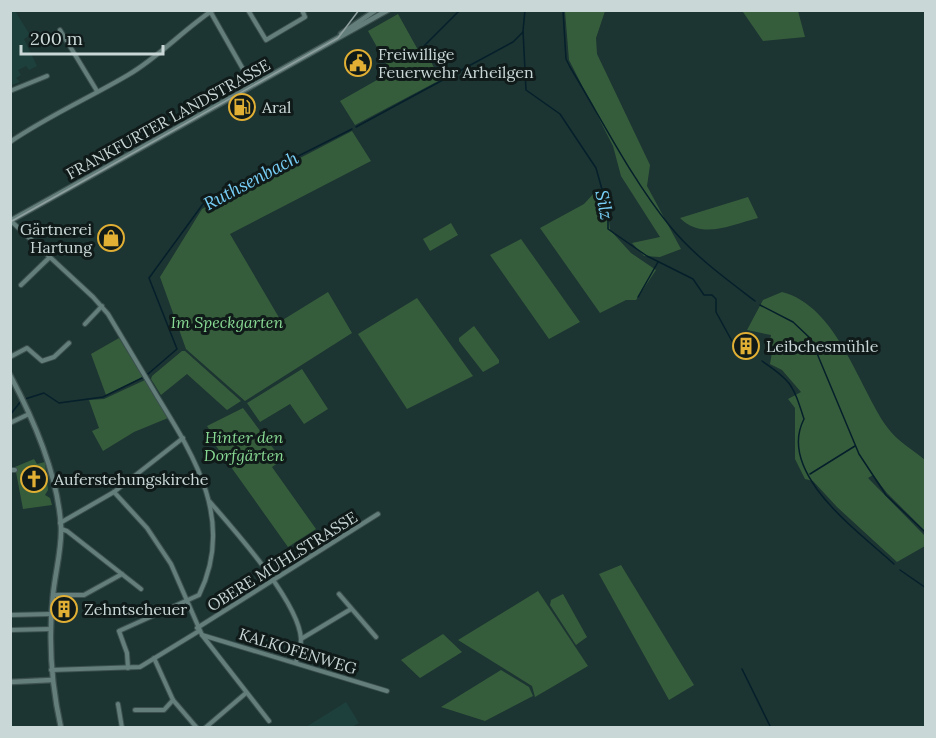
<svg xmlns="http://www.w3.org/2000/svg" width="936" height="738" font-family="Lora,serif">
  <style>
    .built { fill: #1e403d }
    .green { fill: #365d3b }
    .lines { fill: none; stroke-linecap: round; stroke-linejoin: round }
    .stream { stroke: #051f2b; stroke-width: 1.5 }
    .minor-casing { stroke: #3b504f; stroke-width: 6 }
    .tertiary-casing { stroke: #3b504f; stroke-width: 7 }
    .minor { stroke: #647e7c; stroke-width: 4 }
    .tertiary { stroke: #647e7c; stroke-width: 4.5 }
    .tram { stroke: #8fa09f; stroke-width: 1.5 }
    .labels { text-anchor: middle; stroke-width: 6; stroke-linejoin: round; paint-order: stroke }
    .poi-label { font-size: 16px; fill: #c9d7d6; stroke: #0f1a19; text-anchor: start }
    .street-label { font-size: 16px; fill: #c9d7d6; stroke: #0f1a19 }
    .park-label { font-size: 16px; font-style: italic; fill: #88d993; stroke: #0f1a19 }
    .water-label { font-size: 18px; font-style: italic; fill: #78cff7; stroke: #0f1a19 }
  </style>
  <rect width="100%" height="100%" fill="#1c3432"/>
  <!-- built -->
  <g class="built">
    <path d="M10 11H15L30 35 24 39 37 66 29 70 26 66 18 70 21 75 16 78 20 82 11 85Z"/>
    <path d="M346 702 359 723 352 727H306Z"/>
  </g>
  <!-- green -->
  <g class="green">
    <path d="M748 10 798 11 805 37 763 41 743 12Z"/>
    <path d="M565 11H605L596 38 597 54 650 165 647 186 681 249 660 257 644 256 632 243 660 237 621 176 613 146 569 60Z"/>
    <path d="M398 14 418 50 424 47 440 80 355 125 340 101 391 72 368 31Z"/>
    <path d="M352 131 371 161 230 234 281 321 328 292 352 333 245 401 186 349 160 277 202 209Z"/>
    <path d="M596 191 608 211 610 230 631 253 656 270 636 300H626L600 313 540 228 584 204Z"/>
    <path d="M748 197 758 218C731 225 702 240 680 218Z"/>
    <path d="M451 223 458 235 430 251 423 239Z"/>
    <path d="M521 239 580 322 549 339 490 255Z"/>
    <path d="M782 292C837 306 858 386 887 427 897 441 913 450 925 460V531L887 493 873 475 868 478 925 536V546L897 562 837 507 813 481 805 479 795 459V408L788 399 801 392 782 370 770 364 773 347 769 346 771 335 747 330 763 300Z"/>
    <path d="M417 298 473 376 407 409 358 334Z"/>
    <path d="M474 326 499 360V363L483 372 459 341V338Z"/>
    <path d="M119 338 143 377 106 395 91 354Z"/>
    <path d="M182 351H185L241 401 227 410 187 374 161 395 151 379 152 376Z"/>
    <path d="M302 369 328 409 304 424 290 404 260 422 247 403Z"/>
    <path d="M145 380 168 418 134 432 103 451 92 431 99 428 89 400 104 399Z"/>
    <path d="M243 408 282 460 272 467 316 529 288 547 211 439 214 437 207 426Z"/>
    <path d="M34 459 37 464 45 462 48 490 45 495 50 498 52 505 23 509 15 467Z"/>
    <path d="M621 565 694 685 669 700 599 574Z"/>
    <path d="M538 591 588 666 535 697 532 686 458 640Z"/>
    <path d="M563 594 587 637 576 645 550 605 551 600Z"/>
    <path d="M443 634 462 652 420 678 401 660Z"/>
    <path d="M501 670 529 687 533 696 485 721 441 707Z"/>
  </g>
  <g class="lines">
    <!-- stream -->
    <g class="stream">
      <path d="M525 10 523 31 526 90 560 114 596 168 608 211V229L647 256 693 279 704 295H712L716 299V312L733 343"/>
      <path d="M563 10 566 59 570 67C601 118 631 178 669 225 693 255 725 278 755 301"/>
      <path d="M424 46 460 10"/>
      <path d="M356 127 513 42 523 32"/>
      <path d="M638 297 658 262"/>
      <path d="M760 305 793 322 811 339 859 454 886 495 926 533"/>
      <path d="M762 361C792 381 793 385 804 419 776 473 859 532 894 564"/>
      <path d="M148 374 177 349 149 278 203 204 352 129"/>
      <path d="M25 399 44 393 59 403 103 397 142 378"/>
      <path d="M10 415 21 401"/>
      <path d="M810 474 855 446"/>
      <path d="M900 570 926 588"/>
      <path d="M742 669 771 728"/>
    </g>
    <defs>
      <g id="minor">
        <path d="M248 10 266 40 305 17 302 10"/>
        <path d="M210 11 252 85"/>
        <path d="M60 30 97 91"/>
        <path d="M10 91 47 76"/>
        <path d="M10 142C48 116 89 98 128 75 159 57 183 30 213 10"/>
        <path d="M11 221 93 297 108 314C124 341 141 369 157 396 196 459 235 522 199 595L119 631 127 653 128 668"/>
        <path d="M21 285 50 257"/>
        <path d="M85 324 102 306"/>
        <path d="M10 357 27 348 42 361 54 357 69 343"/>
        <path d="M10 423 29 414"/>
        <path d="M10 470H15"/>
        <path d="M114 492 147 528 171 564 202 635 269 721"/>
        <path d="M210 502C235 531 299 602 301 639 301 646 298 655 296 662"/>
        <path d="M60 523 114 492 183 438"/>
        <path d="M61 529 67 531 141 589"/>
        <path d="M339 594 376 637"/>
        <path d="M53 595H84L122 574"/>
        <path d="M10 615 51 614"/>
        <path d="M197 628 378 514"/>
        <path d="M10 630 51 629"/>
        <path d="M202 635 387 691"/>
        <path d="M301 639 351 609"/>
        <path d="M154 658 173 700 197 728"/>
        <path d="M51 670 140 667 199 631"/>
        <path d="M118 704 122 728"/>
        <path d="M135 710H164L173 700"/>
        <path d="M205 728 246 693"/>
      </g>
      <g id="tertiary">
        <path d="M341 34 376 10"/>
        <path d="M10 221 388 10"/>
        <path d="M10 375C34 420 58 475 61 527 62 549 55 573 53 595 48 641 51 683 61 728"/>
        <path d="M10 682 52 680"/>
      </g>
    </defs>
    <!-- minor casing -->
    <use href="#minor" class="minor-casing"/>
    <!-- tertiary casing -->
    <use href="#tertiary" class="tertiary-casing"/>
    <!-- minor -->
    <use href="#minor" class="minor"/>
    <!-- tertiary -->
    <use href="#tertiary" class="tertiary"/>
    <!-- tram -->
    <path class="tram" d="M10 222 338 38 359 10"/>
  </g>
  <!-- icons -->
  <defs>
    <symbol id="civic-ring" viewBox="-11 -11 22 22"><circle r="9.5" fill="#0f1a19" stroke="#e0af34" stroke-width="1.5"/><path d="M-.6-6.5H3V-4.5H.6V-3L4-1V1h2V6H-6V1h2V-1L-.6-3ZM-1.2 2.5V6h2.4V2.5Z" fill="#e0af34"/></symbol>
    <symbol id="fuel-ring" viewBox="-11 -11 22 22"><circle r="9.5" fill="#0f1a19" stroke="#e0af34" stroke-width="1.5"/><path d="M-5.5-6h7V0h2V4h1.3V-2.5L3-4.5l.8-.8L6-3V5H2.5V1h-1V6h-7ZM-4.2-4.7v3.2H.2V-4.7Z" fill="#e0af34"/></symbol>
    <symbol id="shop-ring" viewBox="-11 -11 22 22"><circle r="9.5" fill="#0f1a19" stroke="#e0af34" stroke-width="1.5"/><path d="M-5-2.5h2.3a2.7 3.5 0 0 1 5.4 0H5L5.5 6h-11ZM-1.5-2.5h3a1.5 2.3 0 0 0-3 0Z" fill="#e0af34"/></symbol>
    <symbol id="building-ring" viewBox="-11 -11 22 22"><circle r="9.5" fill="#0f1a19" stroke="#e0af34" stroke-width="1.5"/><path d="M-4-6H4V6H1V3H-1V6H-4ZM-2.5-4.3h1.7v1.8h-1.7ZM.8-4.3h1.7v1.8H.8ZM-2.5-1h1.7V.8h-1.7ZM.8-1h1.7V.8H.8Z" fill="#e0af34"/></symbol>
    <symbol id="church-ring" viewBox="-11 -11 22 22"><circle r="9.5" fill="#0f1a19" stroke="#e0af34" stroke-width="1.5"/><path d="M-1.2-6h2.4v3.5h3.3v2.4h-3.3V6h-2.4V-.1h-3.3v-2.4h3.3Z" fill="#e0af34"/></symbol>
  </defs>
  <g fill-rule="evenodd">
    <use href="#civic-ring" x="343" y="48" width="30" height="30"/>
    <use href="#fuel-ring" x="227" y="92" width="30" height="30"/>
    <use href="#shop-ring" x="96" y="223" width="30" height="30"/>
    <use href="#building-ring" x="731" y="331" width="30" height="30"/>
    <use href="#church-ring" x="19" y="464" width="30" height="30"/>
    <use href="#building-ring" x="49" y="594" width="30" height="30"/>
  </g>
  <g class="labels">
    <!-- poi labels -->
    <g class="poi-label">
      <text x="378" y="60">Freiwillige<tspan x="378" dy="18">Feuerwehr Arheilgen</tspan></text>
      <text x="262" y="113">Aral</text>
      <text x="92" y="235" text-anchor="end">Gärtnerei<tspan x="92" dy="18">Hartung</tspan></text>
      <text x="766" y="352">Leibchesmühle</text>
      <text x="54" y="485">Auferstehungskirche</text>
      <text x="84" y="615">Zehntscheuer</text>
    </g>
    <!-- street labels -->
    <g class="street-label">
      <text transform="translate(168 119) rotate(-29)" y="6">FRANKFURTER LANDSTRASSE</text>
      <text transform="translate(282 561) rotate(-32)" y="6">OBERE MÜHLSTRASSE</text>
      <text transform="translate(298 651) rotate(17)" y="6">KALKOFENWEG</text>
    </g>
    <!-- park labels -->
    <g class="park-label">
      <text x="227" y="328">Im Speckgarten</text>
      <text x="244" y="443">Hinter den<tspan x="244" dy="18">Dorfgärten</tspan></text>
    </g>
    <!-- water labels -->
    <g class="water-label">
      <text transform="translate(251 181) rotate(-28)" y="6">Ruthsenbach</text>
      <text transform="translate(604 205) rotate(79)" y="6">Silz</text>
    </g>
  </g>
  <!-- border -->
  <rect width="936" height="738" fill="none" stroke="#c9d7d6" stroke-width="24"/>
  <!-- scale -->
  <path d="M21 45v9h142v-9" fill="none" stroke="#c9d7d6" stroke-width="3"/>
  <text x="30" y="45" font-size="18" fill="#c9d7d6" stroke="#0f1a19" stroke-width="4.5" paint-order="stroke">200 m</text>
</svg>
